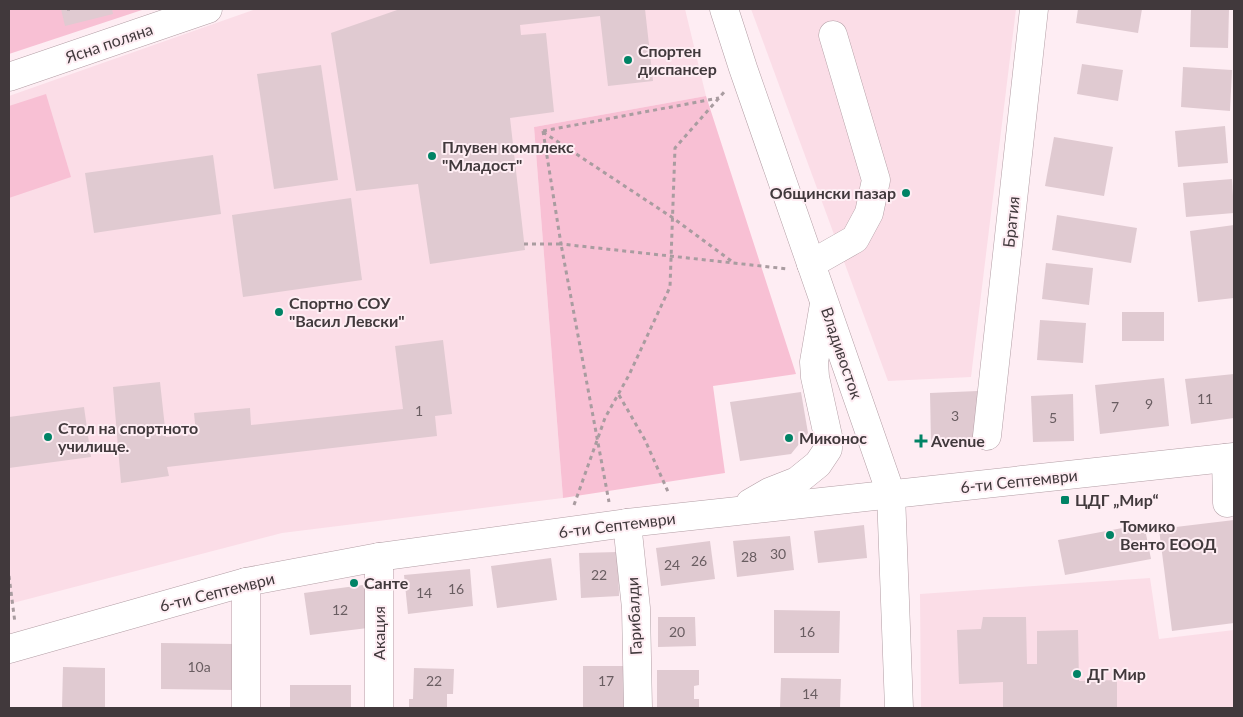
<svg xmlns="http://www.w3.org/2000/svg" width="1243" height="717" font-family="Lato,sans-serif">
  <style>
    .built { fill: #fbdde7 }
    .green { fill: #f8c0d4 }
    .building { fill: #e0cad1 }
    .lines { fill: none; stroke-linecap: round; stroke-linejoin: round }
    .minor-casing { stroke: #b39ea5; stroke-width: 29 }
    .path { stroke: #a99ca0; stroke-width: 3; stroke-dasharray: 4 4; stroke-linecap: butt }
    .minor { stroke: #fff; stroke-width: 28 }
    .poi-dot { fill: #008365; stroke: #feedf3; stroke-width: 2 }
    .labels { text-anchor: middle; stroke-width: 4; stroke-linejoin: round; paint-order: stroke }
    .number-label { font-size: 14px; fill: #695d61 }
    .street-label { font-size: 16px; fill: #41393c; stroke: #feedf3 }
    .poi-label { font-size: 16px; font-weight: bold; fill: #41393c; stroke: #feedf3; text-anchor: start }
  </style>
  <rect width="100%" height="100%" fill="#feedf3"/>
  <!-- built -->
  <g class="built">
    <path d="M256 9H685L706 96 534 127 563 498 282 533 9 604V96Z"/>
    <path d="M751 9H1016L971 377 888 381Z"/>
    <path d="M1150 578 1159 639 1234 630V708H921L920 594Z"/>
  </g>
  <!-- green -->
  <g class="green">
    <path d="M9 9H145L9 54Z"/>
    <path d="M46 94 71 177 9 198V106Z"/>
    <path d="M706 96 796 374 713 386 725 473 563 498 534 127Z"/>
  </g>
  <!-- building -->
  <g class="building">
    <path d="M61 9H112L113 14 65 26Z"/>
    <path d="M400 9H645L653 81 608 86 600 16 520 25 521 35 546 33 554 112 510 118 525 250 430 264 418 184 356 191 331 33Z"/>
    <path d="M1078 9H1142L1138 33 1076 23Z"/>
    <path d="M1191 9H1229L1228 48 1190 47Z"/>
    <path d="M1082 64 1123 70 1118 101 1077 94Z"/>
    <path d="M321 65 338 180 274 189 257 74Z"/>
    <path d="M1183 67 1232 70 1230 111 1181 107Z"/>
    <path d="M1225 126 1228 163 1178 167 1175 131Z"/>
    <path d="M1054 137 1113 147 1104 196 1045 186Z"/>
    <path d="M213 155 221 214 94 233 85 173Z"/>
    <path d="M1232 179 1234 213 1186 217 1183 183Z"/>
    <path d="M351 198 362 280 243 297 232 215Z"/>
    <path d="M1057 215 1137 228 1131 263 1052 250Z"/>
    <path d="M1234 225V298L1198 302 1190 231Z"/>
    <path d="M1046 263 1093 268 1089 305 1042 299Z"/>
    <rect x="1122" y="312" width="42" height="29"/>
    <path d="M1040 320 1086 323 1083 363 1037 360Z"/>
    <path d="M443 340 452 414 435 416 437 436 167 467 169 476 121 483 113 387 160 382 166 437 196 434 194 413 250 408 251 425 403 409 395 346Z"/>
    <path d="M1234 374V418L1191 424 1185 379Z"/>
    <path d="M1164 378 1169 426 1100 434 1095 385Z"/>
    <path d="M978 391 980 440 931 442 930 393Z"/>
    <path d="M801 392 808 433 791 454 740 461 730 402Z"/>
    <path d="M1073 394 1074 441 1033 442 1031 396Z"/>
    <path d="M84 407 91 457 9 468V417Z"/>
    <path d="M1234 520V623L1172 631 1159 529Z"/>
    <path d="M1144 524 1151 559 1065 575 1058 540Z"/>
    <path d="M864 525 867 558 818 563 814 531Z"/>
    <path d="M790 536 794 570 737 577 733 541Z"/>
    <path d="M710 541 715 579 661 586 656 548Z"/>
    <path d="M618 552 619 596 581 598 579 553Z"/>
    <path d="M551 558 557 600 497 608 491 566Z"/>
    <path d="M470 569 473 606 408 614 404 575Z"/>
    <path d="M370 584 376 627 310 635 304 593Z"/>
    <path d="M774 610 840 611 839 653H774Z"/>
    <path d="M658 617H695L696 646 658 647Z"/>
    <path d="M983 617H1026L1027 664H1037V631L1078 630 1079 681 1117 680V708H1003V682L959 684 957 630 981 629Z"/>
    <path d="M161 643 236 644V690L161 689Z"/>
    <path d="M583 666H630L629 708H583Z"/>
    <path d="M63 667 105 668V708H62Z"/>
    <path d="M414 668 454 669 453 694H447V708H409V699H413Z"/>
    <path d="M657 670H699V685L694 686V699H699V708H657Z"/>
    <path d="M781 678 841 679 840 708H780Z"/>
    <rect x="290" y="685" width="61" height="23"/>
  </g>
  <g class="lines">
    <defs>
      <g id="minor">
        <path d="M724 9 743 68 891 494 899 708"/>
        <path d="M9 77 208 9"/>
        <path d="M811 264 855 239 869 213 876 180 833 35"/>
        <path d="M987 436 1034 9"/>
        <path d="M1226 458 1227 503"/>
        <path d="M750 503 769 492 797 481 818 464 828 449V436L815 377 814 362 824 304"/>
        <path d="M627 523 636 608 638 708"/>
        <path d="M379 557V708"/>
        <path d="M9 649 246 582 379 557 627 523 1234 457"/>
        <path d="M246 708V582"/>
      </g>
    </defs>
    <!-- minor casing -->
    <use href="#minor" class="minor-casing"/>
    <!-- path -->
    <g class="path">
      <path d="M67 9H70"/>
      <path d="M543 131 561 244 788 269"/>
      <path d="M543 131 719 98"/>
      <path d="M543 132 673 218 734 263"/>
      <path d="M524 244H561L609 502"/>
      <path d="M619 395 645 440 669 494"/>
      <path d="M574 505 605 418 629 375 670 287 675 148 725 91"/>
      <path d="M9 576 15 623"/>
    </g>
    <!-- minor -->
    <use href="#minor" class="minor"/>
  </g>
  <!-- markers -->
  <g class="poi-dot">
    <circle cx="628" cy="60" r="5"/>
    <circle cx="432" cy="156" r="5"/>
    <circle cx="906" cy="193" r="5"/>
    <circle cx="279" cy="312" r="5"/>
    <circle cx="48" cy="437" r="5"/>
    <circle cx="789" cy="438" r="5"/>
    <path d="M918.5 433.5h5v5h5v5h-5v5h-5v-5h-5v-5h5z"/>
    <rect x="1060" y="495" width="10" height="10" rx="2.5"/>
    <circle cx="1110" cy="535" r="5"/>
    <circle cx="354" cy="583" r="5"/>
    <circle cx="1077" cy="674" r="5"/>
  </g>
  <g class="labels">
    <!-- number labels -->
    <g class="number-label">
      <text x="1205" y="404">11</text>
      <text x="1149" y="409">9</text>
      <text x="1115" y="412">7</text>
      <text x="419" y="416">1</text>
      <text x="955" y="421">3</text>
      <text x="1053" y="423">5</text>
      <text x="778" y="559">30</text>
      <text x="749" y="562">28</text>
      <text x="699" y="566">26</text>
      <text x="672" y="570">24</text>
      <text x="599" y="580">22</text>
      <text x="456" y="594">16</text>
      <text x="424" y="598">14</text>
      <text x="340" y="615">12</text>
      <text x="677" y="637">20</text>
      <text x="807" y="637">16</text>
      <text x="199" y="672">10a</text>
      <text x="434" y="686">22</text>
      <text x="606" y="686">17</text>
      <text x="810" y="699">14</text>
    </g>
    <!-- street labels -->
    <g class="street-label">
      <text transform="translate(109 43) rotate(-19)" y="6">Ясна поляна</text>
      <text transform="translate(1011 222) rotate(-84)" y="6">Братия</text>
      <text transform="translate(842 353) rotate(71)" y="6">Владивосток</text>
      <text transform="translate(1019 481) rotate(-6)" y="6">6-ти Септември</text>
      <text transform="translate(617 525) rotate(-7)" y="6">6-ти Септември</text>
      <text transform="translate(217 592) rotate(-14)" y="6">6-ти Септември</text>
      <text transform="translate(634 616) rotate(-93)" y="6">Гарибалди</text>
      <text transform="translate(379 633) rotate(-90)" y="6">Акация</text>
    </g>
    <!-- poi labels -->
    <g class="poi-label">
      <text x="638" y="57">Спортен<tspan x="638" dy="18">диспансер</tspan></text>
      <text x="442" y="153">Плувен комплекс<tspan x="442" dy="18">"Младост"</tspan></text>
      <text x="896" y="199" text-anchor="end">Общински пазар</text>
      <text x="289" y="309">Спортно СОУ<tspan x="289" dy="18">"Васил Левски"</tspan></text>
      <text x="58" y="434">Стол на спортното<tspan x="58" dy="18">училище.</tspan></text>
      <text x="799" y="444">Миконос</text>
      <text x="931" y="447">Avenue</text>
      <text x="1075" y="506">ЦДГ „Мир“</text>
      <text x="1120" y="532">Томико<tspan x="1120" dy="18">Венто ЕООД</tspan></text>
      <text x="364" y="589">Санте</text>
      <text x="1087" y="680">ДГ Мир</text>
    </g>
  </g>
  <!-- border -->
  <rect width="1243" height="717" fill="none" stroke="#41393c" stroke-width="20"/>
</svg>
